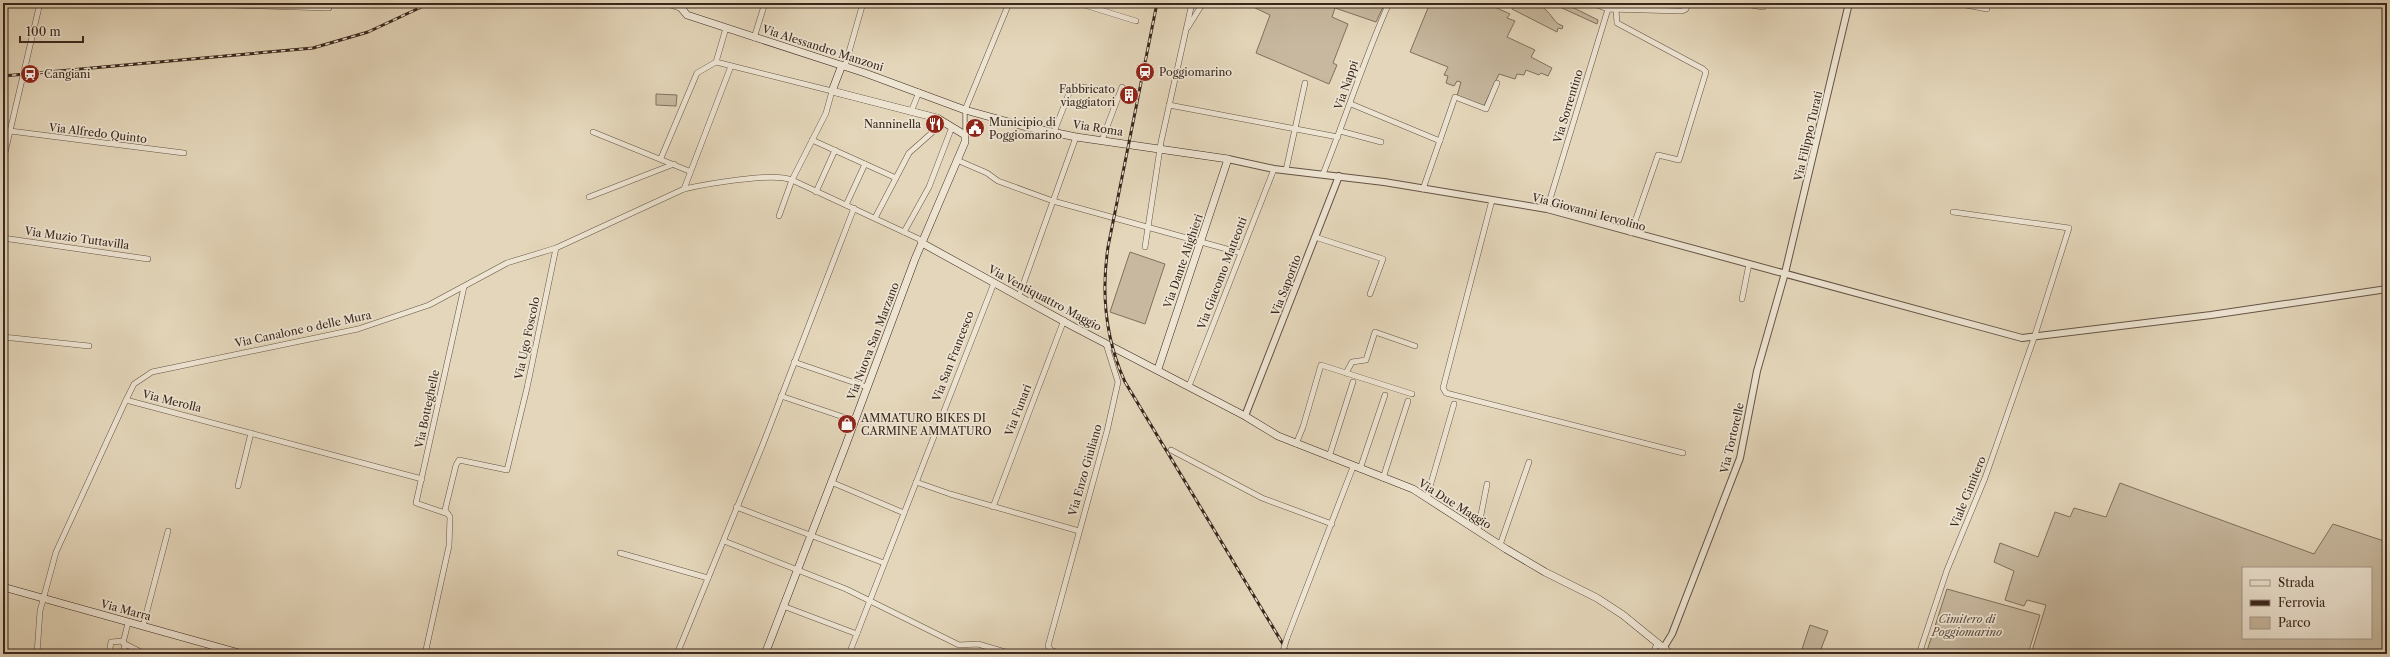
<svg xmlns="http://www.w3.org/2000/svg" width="2390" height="657" font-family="'Libre Caslon Text',serif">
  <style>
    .green { fill: #c7b89f; stroke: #80705e; fill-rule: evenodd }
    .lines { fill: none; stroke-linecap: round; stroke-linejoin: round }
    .pedestrian-casing { stroke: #645344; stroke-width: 5 }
    .minor-casing { stroke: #645344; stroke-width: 6 }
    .tertiary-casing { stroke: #645344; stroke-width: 8 }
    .secondary-casing { stroke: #39271d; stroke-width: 8 }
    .pedestrian { stroke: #ede4d2; stroke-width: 3.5 }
    .minor { stroke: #ede4d2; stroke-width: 5 }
    .tertiary { stroke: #ede4d2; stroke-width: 6 }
    .secondary { stroke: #ede4d2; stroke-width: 7 }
    .rail-casing { stroke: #39271d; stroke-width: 3 }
    .rail { stroke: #ede4d2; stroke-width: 1.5; stroke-dasharray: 4.5; stroke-linecap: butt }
    .minor-bridge-casing { stroke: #645344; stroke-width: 6; stroke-linecap: butt }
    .minor-bridge { stroke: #ede4d2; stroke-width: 5 }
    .labels { text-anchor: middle; stroke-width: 3.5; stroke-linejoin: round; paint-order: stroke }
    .street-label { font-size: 11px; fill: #39271d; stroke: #ede4d2 }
    .poi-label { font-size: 11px; fill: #39271d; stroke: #ede4d2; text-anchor: start }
    .park-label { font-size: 11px; font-style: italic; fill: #5c4b3e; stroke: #ede4d2 }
  </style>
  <rect width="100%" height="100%" fill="#e4d6ba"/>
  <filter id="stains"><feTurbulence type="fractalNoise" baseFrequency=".005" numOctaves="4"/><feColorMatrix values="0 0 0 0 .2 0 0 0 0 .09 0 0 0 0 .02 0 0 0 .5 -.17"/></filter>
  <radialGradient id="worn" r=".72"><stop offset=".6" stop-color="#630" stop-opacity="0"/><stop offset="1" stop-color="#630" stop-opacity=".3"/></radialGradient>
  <!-- green -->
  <g class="green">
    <path d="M1249 3H1385L1376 22 1335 8 1332 17 1348 24 1333 63 1337 65 1329 84 1256 53 1270 15 1249 5Z"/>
    <path d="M1430 3H1486L1510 14 1507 18 1515 21 1507 37 1535 50 1531 57 1552 68 1548 76 1541 73 1539 75 1526 70 1524 75 1517 74 1515 79 1499 74 1484 106 1457 96 1461 82 1457 81 1454 86 1446 83 1448 76 1444 75 1448 67 1410 52Z"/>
    <path d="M1513 3C1524 3 1539 2 1547 11 1554 18 1554 23 1563 26L1562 29 1558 28 1557 32 1512 9Z"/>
    <path d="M1551 3H1564L1598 20 1597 24Z"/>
    <path d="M656 94 677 95 676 106 656 105Z"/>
    <path d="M1130 252 1165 264 1145 324 1110 312Z"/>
    <path d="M2120 483 2314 554 2333 524 2387 542V654H2031L2046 605 2027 600 2024 606 2005 600 2014 571 1994 562 2000 543 2038 557 2055 512 2070 517 2074 508 2106 517ZM2243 568H2371V638H2243Z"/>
    <path d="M1947 589 2040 615 2028 654H1926Z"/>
    <path d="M1810 625 1828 631 1819 654 1802 649Z"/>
  </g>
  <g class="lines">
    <defs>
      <path id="pedestrian" d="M965 135V110"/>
      <g id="minor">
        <path d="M163 3 329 8"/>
        <path d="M665 3 682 9"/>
        <path d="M1078 3 1136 21"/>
        <path d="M1591 3 1608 9"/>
        <path d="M1739 3 1763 7"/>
        <path d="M1955 3 1987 9"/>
        <path d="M1616 10 1617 23 1703 69 1706 72 1679 160 1658 155 1631 233"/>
        <path d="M1188 27 1203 3"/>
        <path d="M754 38 765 3"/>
        <path d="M716 62 726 28"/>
        <path d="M845 66 863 3"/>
        <path d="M1351 104 1440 141"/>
        <path d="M1169 105 1338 137"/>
        <path d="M965 110 1009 3"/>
        <path d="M911 112 919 92"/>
        <path d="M10 131 184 153"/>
        <path d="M1340 131 1381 142"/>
        <path d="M593 132 689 171"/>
        <path d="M1054 132 1071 88 1078 86 1087 88"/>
        <path d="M812 140 896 178"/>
        <path d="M1102 140 1122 87"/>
        <path d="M661 158 697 73 716 62 832 91 826 113 792 180 919 239 922 243"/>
        <path d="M957 160 987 173 998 181 1053 201 1241 253"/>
        <path d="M3 161 40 3"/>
        <path d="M1286 170 1305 83"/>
        <path d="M1323 174C1346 117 1364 59 1389 3"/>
        <path d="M684 189 731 66"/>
        <path d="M1423 189 1455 97 1486 109 1497 83"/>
        <path d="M816 192 835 150"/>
        <path d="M589 197 674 164"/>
        <path d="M1492 200 1443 388 1446 393 1683 453"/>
        <path d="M846 205 865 164"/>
        <path d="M1547 209 1608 9 1682 11 1686 9 1688 3"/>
        <path d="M875 218 909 153 944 122"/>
        <path d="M904 232 929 187 952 127"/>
        <path d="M1315 237 1383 259 1370 294"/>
        <path d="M3 238 148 259"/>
        <path d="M1145 247 1161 142 1192 3"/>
        <path d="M1019 296 1076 137"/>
        <path d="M1742 299 1749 264"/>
        <path d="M3 337 89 346"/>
        <path d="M794 362 867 387"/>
        <path d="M1346 373 1352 362 1366 360 1375 332 1415 346"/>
        <path d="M1189 386 1274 169"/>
        <path d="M781 396 855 421"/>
        <path d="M126 400 134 384 152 372 358 329 429 305 507 263 556 248"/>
        <path d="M1296 444 1303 427 1321 365 1412 394"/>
        <path d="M1171 450 1262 498 1332 524"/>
        <path d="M1329 457 1353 382"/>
        <path d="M1360 469 1385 395"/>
        <path d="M1383 478 1408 401"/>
        <path d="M831 482 904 513"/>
        <path d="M916 482 950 494 1079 531"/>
        <path d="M238 486 251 433"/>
        <path d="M1427 497 1454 404"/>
        <path d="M736 507 884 563"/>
        <path d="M993 507 1064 320"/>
        <path d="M448 514 416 503 464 287"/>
        <path d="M1478 530 1487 484"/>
        <path d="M724 541 846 589 959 645 978 644 1012 654"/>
        <path d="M1500 545 1529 462"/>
        <path d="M620 553 708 578"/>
        <path d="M783 606 857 634"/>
        <path d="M128 623 123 643 145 654"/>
        <path d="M143 626 168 531"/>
        <path d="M1287 638 1353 467"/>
        <path d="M37 654 40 611 56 552 126 400 422 479"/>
        <path d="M109 654 111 642 123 641"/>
        <path d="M123 654 125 645"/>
        <path d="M425 654 449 546 450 517 445 510 456 465 459 460 507 470 527 388 556 248 684 189C706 184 773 172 792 180L779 216"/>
        <path d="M677 654 763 444 854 208"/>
        <path d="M849 654 994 283"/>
        <path d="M1065 654 1052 651 1048 646 1107 431 1118 382 1106 344"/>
        <path d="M1653 654 1657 643"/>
        <path d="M1919 654 1947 570 1985 478 2034 338 2069 228 1953 212"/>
      </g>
      <g id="tertiary">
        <path d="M1228 159 1274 169 1384 182 1547 209 2022 338 2211 315 2387 289"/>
        <path d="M1245 416 1339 176"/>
        <path d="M1664 647 1672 634 1740 458 1757 371 1785 273 1849 3"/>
      </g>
      <g id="secondary">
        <path d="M685 3 682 9 687 15 865 73 965 110 1023 126 1076 137 1228 159 1158 369"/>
        <path d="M922 243 1074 327 1245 416 1278 436 1413 489 1506 549 1545 572 1597 598 1623 615 1671 654"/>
        <path d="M3 587 243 654"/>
        <path d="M765 654 845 447 915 259 965 142V135L937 118 832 91 842 65"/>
      </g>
    </defs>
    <!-- pedestrian casing -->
    <use href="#pedestrian" class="pedestrian-casing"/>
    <!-- minor casing -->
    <use href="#minor" class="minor-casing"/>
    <!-- tertiary casing -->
    <use href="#tertiary" class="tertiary-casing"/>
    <!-- secondary casing -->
    <use href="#secondary" class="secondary-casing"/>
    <!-- pedestrian -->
    <use href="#pedestrian" class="pedestrian"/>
    <!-- minor -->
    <use href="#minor" class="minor"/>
    <!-- tertiary -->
    <use href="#tertiary" class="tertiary"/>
    <!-- secondary -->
    <use href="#secondary" class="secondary"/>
    <defs>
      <g id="rail">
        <path d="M1157 3 1108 247C1101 294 1105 338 1125 382L1289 654"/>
        <path d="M3 76 313 48 368 32 430 3"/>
      </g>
    </defs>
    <!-- rail casing -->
    <use href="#rail" class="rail-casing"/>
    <!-- rail -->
    <use href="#rail" class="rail"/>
    <defs>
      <path id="minor-bridge" d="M1282 654 1287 638"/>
    </defs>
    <!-- minor-bridge casing -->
    <use href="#minor-bridge" class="minor-bridge-casing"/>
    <!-- minor-bridge -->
    <use href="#minor-bridge" class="minor-bridge"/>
  </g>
  <!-- icons -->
  <defs>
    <symbol id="station-disc" viewBox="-11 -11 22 22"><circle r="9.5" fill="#8f2418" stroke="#ede4d2"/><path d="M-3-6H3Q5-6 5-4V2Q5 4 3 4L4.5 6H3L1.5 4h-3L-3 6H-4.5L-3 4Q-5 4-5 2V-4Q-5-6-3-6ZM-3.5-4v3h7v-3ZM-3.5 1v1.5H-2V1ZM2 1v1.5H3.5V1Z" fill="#fff"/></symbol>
    <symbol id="building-disc" viewBox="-11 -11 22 22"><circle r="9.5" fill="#8f2418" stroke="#ede4d2"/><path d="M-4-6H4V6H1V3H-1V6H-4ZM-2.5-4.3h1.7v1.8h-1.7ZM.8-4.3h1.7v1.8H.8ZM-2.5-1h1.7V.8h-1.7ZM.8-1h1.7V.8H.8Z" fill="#fff"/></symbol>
    <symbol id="restaurant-disc" viewBox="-11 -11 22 22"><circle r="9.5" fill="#8f2418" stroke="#ede4d2"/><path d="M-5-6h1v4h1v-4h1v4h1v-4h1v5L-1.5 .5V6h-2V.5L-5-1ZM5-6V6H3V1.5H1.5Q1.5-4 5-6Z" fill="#fff"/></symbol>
    <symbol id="civic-disc" viewBox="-11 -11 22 22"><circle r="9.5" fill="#8f2418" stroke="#ede4d2"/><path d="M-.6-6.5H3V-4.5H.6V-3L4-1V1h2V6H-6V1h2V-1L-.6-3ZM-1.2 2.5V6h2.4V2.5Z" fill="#fff"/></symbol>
    <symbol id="shop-disc" viewBox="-11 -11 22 22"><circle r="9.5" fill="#8f2418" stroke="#ede4d2"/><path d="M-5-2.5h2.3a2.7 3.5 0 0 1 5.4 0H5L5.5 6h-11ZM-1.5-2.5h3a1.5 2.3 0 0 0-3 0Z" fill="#fff"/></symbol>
  </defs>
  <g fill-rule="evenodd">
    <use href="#station-disc" x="1134" y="61" width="22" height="22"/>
    <use href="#station-disc" x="19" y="63" width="22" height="22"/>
    <use href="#building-disc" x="1118" y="84" width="22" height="22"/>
    <use href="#restaurant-disc" x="924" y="113" width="22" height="22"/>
    <use href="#civic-disc" x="964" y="117" width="22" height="22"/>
    <use href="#shop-disc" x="836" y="413" width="22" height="22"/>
  </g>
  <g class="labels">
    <!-- street labels -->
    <g class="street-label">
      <text transform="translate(823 48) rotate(18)" y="4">Via Alessandro Manzoni</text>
      <text transform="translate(1346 85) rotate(-71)" y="4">Via Nappi</text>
      <text transform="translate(1568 106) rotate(-73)" y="4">Via Sorrentino</text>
      <text transform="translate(1098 128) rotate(9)" y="4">Via Roma</text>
      <text transform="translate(98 133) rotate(7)" y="4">Via Alfredo Quinto</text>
      <text transform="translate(1808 136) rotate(-77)" y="4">Via Filippo Turati</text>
      <text transform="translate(1589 212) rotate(15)" y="4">Via Giovanni Iervolino</text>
      <text transform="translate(77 238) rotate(8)" y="4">Via Muzio Tuttavilla</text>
      <text transform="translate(1183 261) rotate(-71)" y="4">Via Dante Alighieri</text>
      <text transform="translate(1222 273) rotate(-69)" y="4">Via Giacomo Matteotti</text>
      <text transform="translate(1286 285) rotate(-69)" y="4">Via Saporito</text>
      <text transform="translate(1045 298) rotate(28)" y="4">Via Ventiquattro Maggio</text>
      <text transform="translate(303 329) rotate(-12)" y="4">Via Canalone o delle Mura</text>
      <text transform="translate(527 338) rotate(-78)" y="4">Via Ugo Foscolo</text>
      <text transform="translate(873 341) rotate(-69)" y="4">Via Nuova San Marzano</text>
      <text transform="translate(953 356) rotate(-69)" y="4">Via San Francesco</text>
      <text transform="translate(172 401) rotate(14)" y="4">Via Merolla</text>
      <text transform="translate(427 409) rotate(-78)" y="4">Via Botteghelle</text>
      <text transform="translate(1018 410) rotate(-69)" y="4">Via Funari</text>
      <text transform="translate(1732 438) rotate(-77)" y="4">Via Tortorelle</text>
      <text transform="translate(1085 470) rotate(-74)" y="4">Via Enzo Giuliano</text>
      <text transform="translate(1968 492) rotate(-68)" y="4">Viale Cimitero</text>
      <text transform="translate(1455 504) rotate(32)" y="4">Via Due Maggio</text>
      <text transform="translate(126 610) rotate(15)" y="4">Via Marra</text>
    </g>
    <!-- poi labels -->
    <g class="poi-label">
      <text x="1159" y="76">Poggiomarino</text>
      <text x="44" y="78">Cangiani</text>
      <text x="1115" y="93" text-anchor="end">Fabbricato<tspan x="1115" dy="13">viaggiatori</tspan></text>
      <text x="989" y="126">Municipio di<tspan x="989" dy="13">Poggiomarino</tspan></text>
      <text x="921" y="128" text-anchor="end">Nanninella</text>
      <text x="861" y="422">AMMATURO BIKES DI<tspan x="861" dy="13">CARMINE AMMATURO</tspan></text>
    </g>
    <!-- park labels -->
    <g class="park-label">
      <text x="1967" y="623">Cimitero di<tspan x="1967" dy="13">Poggiomarino</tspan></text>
    </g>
  </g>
  <!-- margin -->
  <rect width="2390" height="657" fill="none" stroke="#e4d6ba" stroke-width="16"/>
  <rect x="4" y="4" width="2382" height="649" fill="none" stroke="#39271d" stroke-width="2"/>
  <rect x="8" y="8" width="2374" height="641" fill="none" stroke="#39271d"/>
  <!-- legend -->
  <rect x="2242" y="567" width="130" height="72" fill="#ede4d2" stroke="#a5988a"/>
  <rect x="2250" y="580" width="20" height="6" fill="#ede4d2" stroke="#a5988a"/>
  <text x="2278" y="587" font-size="12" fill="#39271d">Strada</text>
  <rect x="2250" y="600" width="20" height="6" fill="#39271d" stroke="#a5988a"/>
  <text x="2278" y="607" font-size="12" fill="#39271d">Ferrovia</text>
  <rect x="2250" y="617" width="20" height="12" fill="#c7b89f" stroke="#a5988a"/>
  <text x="2278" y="627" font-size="12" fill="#39271d">Parco</text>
  <!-- scale -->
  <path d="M20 36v6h63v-6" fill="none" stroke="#39271d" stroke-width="2"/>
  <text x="26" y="36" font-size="12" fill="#39271d" stroke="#ede4d2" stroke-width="3" paint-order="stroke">100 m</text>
  <rect width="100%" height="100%" filter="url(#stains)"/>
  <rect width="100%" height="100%" fill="url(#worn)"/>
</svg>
